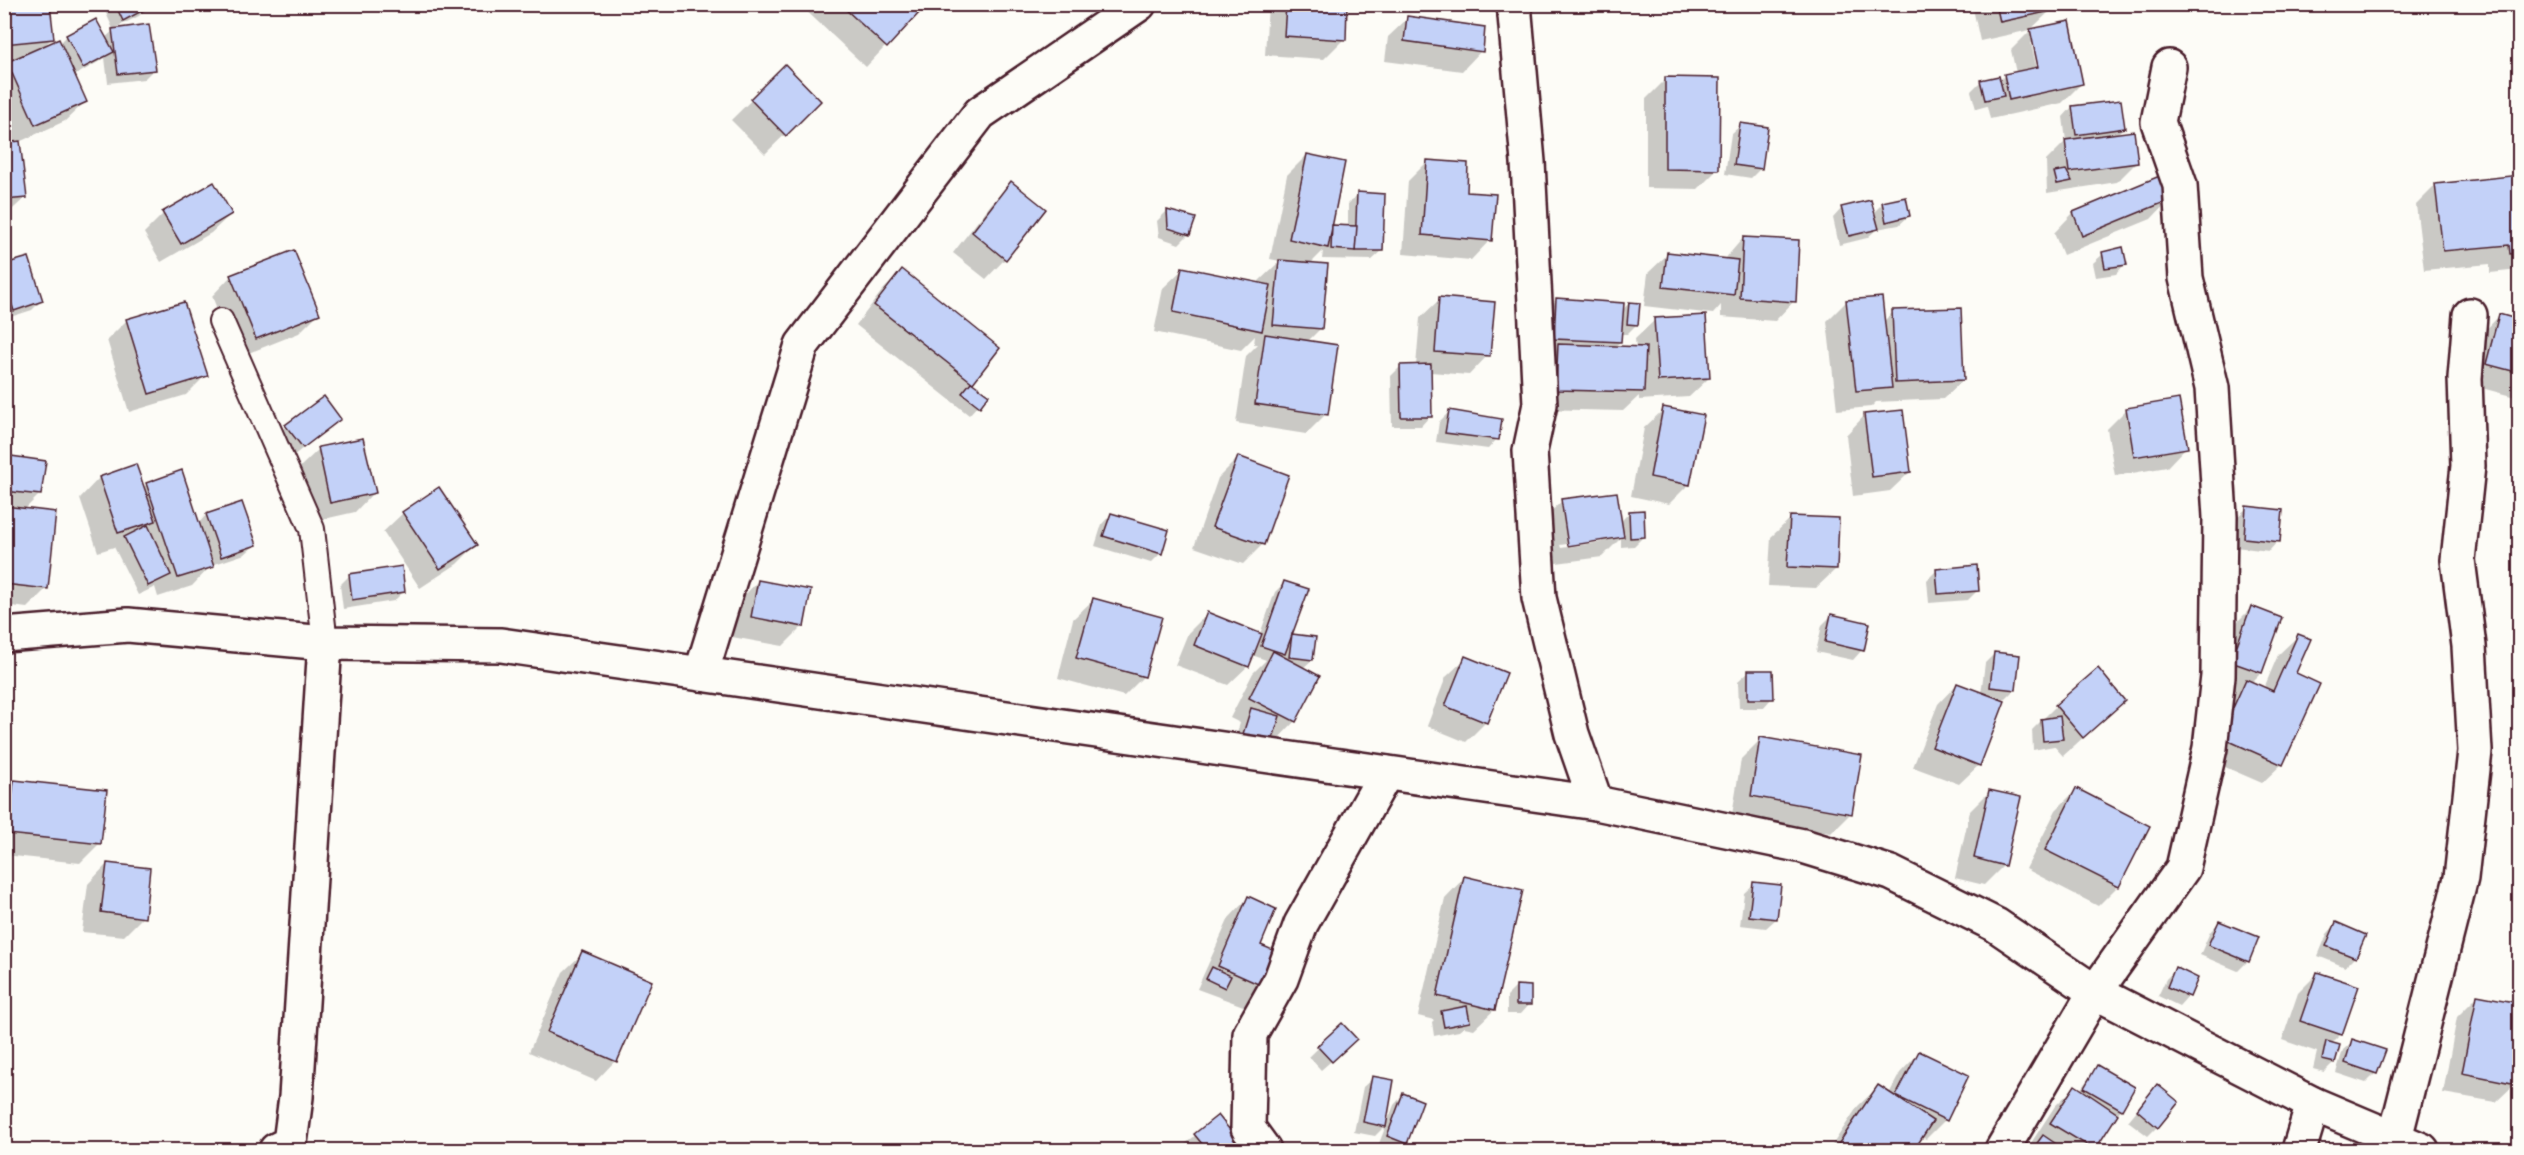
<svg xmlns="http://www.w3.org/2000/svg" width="2524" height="1155" font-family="Caveat,sans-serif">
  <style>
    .shadow { fill: #0003; fill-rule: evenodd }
    .building { fill: #c3d1f8; stroke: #4a1f2b; stroke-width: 1.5 }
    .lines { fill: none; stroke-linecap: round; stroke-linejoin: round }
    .lane-casing { stroke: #4a1f2b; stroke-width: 28 }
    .street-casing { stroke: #4a1f2b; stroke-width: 38 }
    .lane { stroke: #fdfcf7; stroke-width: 24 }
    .street { stroke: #fdfcf7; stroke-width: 33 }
  </style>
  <rect width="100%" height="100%" fill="#fdfcf7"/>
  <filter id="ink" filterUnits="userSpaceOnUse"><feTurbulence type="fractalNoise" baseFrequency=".0167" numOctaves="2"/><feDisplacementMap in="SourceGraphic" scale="12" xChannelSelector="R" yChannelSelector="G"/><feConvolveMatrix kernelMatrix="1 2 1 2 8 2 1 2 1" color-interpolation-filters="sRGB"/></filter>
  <g filter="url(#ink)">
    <!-- shadow -->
    <g class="shadow">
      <path d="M4 4H29L52 38 42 48 59 44 67 36 105 38 113 31 154 69 144 79 108 83 105 58 74 76 85 102 65 121 19 142 26 197 4 217V145L15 144 4 120V66L10 60 4 61Z"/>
      <path d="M102 4H148L149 6 139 16 113 29Z"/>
      <path d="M799 4H908L917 13 866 67Z"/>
      <path d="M1268 4H1346L1344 39 1324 59 1265 55Z"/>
      <path d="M1972 4H2048L2050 11 2030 30 1980 41Z"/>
      <path d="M1408 18 1481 51 1462 71 1385 61 1388 37Z"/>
      <path d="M2069 22 2082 83 2062 103 1990 119 1987 106 1976 109 1971 91 1981 81H1999L2005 75 2016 73 2011 50 2030 31ZM2031 43H2034L2041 74H2038Z"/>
      <path d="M785 67 819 101 765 154 731 120Z"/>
      <path d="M1666 79 1718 169 1698 189 1646 188V99Z"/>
      <path d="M2072 107 2123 128 2116 135 2137 162 2117 182 2047 193 2046 161 2066 141 2063 117Z"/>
      <path d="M1741 125 1761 168 1751 178 1725 174 1731 134Z"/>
      <path d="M1307 155 1331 227H1348V204L1358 194 1382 251 1372 260 1322 259 1323 251 1310 264 1321 328 1307 342 1326 414 1306 434 1236 423 1246 356 1258 344H1254L1255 336 1241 350 1154 332 1163 288 1183 269 1259 285V281L1280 261 1270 259 1287 175Z"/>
      <path d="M1428 161 1465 193 1490 240 1471 260 1403 254 1408 181Z"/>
      <path d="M2161 177 2170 199 2151 219 2063 255 2054 233 2073 213Z"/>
      <path d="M2520 177V270L2490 273V264L2424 270 2416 205 2436 185Z"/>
      <path d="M1011 183 1005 259 986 279 953 253 992 203Z"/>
      <path d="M1883 203 1909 216 1899 225 1877 229 1867 238 1839 245 1833 218 1842 208 1873 213Z"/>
      <path d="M1167 211 1194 219 1189 234 1179 244 1159 237 1157 221Z"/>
      <path d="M163 214H231L211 233 161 262 144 233Z"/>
      <path d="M1743 238 1794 301 1775 321 1721 317V305L1713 314 1644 306 1648 273 1668 254 1724 260Z"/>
      <path d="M2103 254 2125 264 2116 274 2096 277 2093 263Z"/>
      <path d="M4 266 42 300 32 310 4 319Z"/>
      <path d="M902 271 998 348 970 383 986 396 969 415 856 325 882 291Z"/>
      <path d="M231 276 318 314 299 333 236 358 212 296Z"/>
      <path d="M1440 299 1488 355 1469 375 1430 372V416L1421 426H1392L1391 376 1401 366H1416L1420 318Z"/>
      <path d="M1556 300 1622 311 1629 303 1637 324 1627 334H1620V342L1614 347 1636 348 1635 339 1655 320 1709 378 1689 397 1639 400V396L1623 411 1537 409V319Z"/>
      <path d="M1847 301 1883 322 1893 312 1963 380 1943 399 1876 402 1871 407 1837 410 1827 321Z"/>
      <path d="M183 303 206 375 186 395 129 412 107 340 126 321Z"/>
      <path d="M2499 316 2520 321V392L2515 397 2467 384 2480 336Z"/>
      <path d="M1664 409 1689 484 1669 504 1631 496 1644 428Z"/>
      <path d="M2127 409 2186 447 2167 467 2115 476 2107 429Z"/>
      <path d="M1449 412 1497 439 1488 449 1436 442 1439 422Z"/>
      <path d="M1865 415 1910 472 1890 491 1853 496 1846 435Z"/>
      <path d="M339 419 293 456 277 436 286 426Z"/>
      <path d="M319 449 374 492 355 512 311 522 299 468Z"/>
      <path d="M4 456 39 495 24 510 47 588 27 608 4 605Z"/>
      <path d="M1238 458 1263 544 1243 564 1194 547 1218 478Z"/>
      <path d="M99 478 143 488 147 484 198 524 206 515 255 545 245 554 212 565 192 586 158 597 155 587 138 595 114 547 98 552 80 498Z"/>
      <path d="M1562 501 1620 522 1630 512 1644 536 1634 546 1621 547V538L1602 557 1549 564 1542 520ZM1602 539V542L1561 548 1560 545Z"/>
      <path d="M2247 508 2278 541 2269 551 2235 547 2237 517Z"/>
      <path d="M403 513 476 545 457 564 420 588 383 532Z"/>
      <path d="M1111 514 1161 553 1151 563 1095 546 1102 524Z"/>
      <path d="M1791 518 1836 569 1816 588 1768 586 1771 537Z"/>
      <path d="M1936 571 1978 590 1968 600 1929 603 1927 580Z"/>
      <path d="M349 576 404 591 394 601 343 609 340 585Z"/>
      <path d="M758 581 802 627 783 646 732 637 739 601Z"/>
      <path d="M1285 582 1290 635 1315 638 1312 660 1303 668 1295 721 1276 741 1271 739 1234 744 1240 723 1230 718 1253 673 1266 660 1252 655 1248 666 1228 685 1175 665 1188 633 1207 614 1260 634 1275 592Z"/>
      <path d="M1093 600 1160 618 1143 677 1124 696 1058 678 1073 619Z"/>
      <path d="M2251 608 2280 619 2261 673 2251 683 2264 688 2278 655 2298 636 2282 764 2262 783 2202 757 2227 700 2237 691 2212 682 2231 628Z"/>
      <path d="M1832 615 1862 650 1853 660 1816 652 1822 625Z"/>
      <path d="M1994 654 2015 689 2005 699 1994 698 1979 765 1959 784 1913 767 1938 704 1957 684 1981 694 1985 663Z"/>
      <path d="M1466 658 1486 722 1466 742 1427 726 1446 677Z"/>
      <path d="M1748 672 1772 698 1763 708H1739L1738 681Z"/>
      <path d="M2123 701 2063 756 2054 746 2033 750 2032 730 2056 706Z"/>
      <path d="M1761 739 1851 813 1831 833 1732 815 1741 759Z"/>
      <path d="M15 782 100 843 80 863 4 855V792Z"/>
      <path d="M2076 790 2118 886 2098 906 2026 869 2056 810Z"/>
      <path d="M1989 792 2004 865 1984 885 1955 878 1970 811Z"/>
      <path d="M107 864 143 917 124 936 82 932 88 884Z"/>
      <path d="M1464 878 1521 891 1494 1010 1474 1029 1464 1027 1459 1031 1434 1036 1432 1022 1434 1020 1418 1016 1445 898Z"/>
      <path d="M1754 884 1776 919 1766 928 1740 925 1744 893Z"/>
      <path d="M1248 898 1266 988 1246 1007 1197 989 1229 918Z"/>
      <path d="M2219 922 2248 961 2238 971 2200 955 2210 932Z"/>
      <path d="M2336 924 2355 957 2345 967 2318 956 2327 934Z"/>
      <path d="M583 953 615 1061 596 1081 529 1052 563 972Z"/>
      <path d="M2176 969 2196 979 2188 996 2179 1006 2158 996 2166 979Z"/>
      <path d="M2317 974 2341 1034 2331 1044 2334 1062 2324 1072 2313 1069 2317 1052 2282 1040 2298 993Z"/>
      <path d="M1517 986 1529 1004 1520 1014H1507V996Z"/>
      <path d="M2477 997 2520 1005V1062L2516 1083 2496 1102 2443 1093 2457 1017Z"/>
      <path d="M1342 1025 1345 1049 1321 1070 1309 1057Z"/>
      <path d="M2353 1041 2376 1073 2366 1083 2336 1073 2343 1050Z"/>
      <path d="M1919 1053 1945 1120 1926 1139 1921 1137 1912 1150H1829L1858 1106 1878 1087 1889 1094 1900 1073Z"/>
      <path d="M2097 1067 2121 1109 2093 1150H2031L2035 1146 2031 1143 2055 1106 2075 1087 2080 1090Z"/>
      <path d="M1373 1078 1386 1125 1375 1136 1354 1132 1363 1087Z"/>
      <path d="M2157 1086V1127L2148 1136 2128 1121Z"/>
      <path d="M1403 1095 1406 1143 1398 1150H1390L1378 1146 1394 1105Z"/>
      <path d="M1218 1117 1239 1144 1233 1150H1190L1185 1144Z"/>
    </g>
    <!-- building -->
    <g class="building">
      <path d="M26 4H50L54 39 4 44V7Z"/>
      <path d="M115 4H150L151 6 123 21Z"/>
      <path d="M840 4H910L919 13 887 48Z"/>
      <path d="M1286 4H1347L1346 40 1284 36Z"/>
      <path d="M1996 4H2050L2051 11 2000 22Z"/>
      <path d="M1407 16 1485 27 1483 52 1404 41Z"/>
      <path d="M96 19 114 52 83 68 66 35Z"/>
      <path d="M2070 21 2083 84 2009 100 2004 74 2038 67 2030 29Z"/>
      <path d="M149 24 156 70 118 74 112 29Z"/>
      <path d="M59 39 87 102 35 125 7 62Z"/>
      <path d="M785 64 821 101 786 136 750 99Z"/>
      <path d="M1999 76 2004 96 1985 100 1980 80Z"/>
      <path d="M1665 77 1720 78 1719 170 1665 169Z"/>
      <path d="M2121 100 2125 128 2076 135 2072 106Z"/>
      <path d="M1740 123 1768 127 1762 169 1734 165Z"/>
      <path d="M2134 131 2138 163 2069 172 2065 140Z"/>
      <path d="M20 141 27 198 4 200V143Z"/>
      <path d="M1307 154 1345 162 1328 248 1289 239Z"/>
      <path d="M1427 160 1468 163 1467 192 1496 194 1492 241 1422 235Z"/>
      <path d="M2066 170 2072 181 2057 184 2054 172Z"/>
      <path d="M2162 175 2172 199 2082 236 2073 212Z"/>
      <path d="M2520 175V253L2510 254 2509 245 2443 251 2435 184Z"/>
      <path d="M1011 181 1046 209 1006 260 972 232Z"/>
      <path d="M214 182 232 214 181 244 162 212Z"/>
      <path d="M1357 192 1385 194 1383 251H1355Z"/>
      <path d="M1906 197 1910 216 1886 222 1882 202Z"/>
      <path d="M1871 200 1879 229 1849 236 1841 207Z"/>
      <path d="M1167 210 1196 218 1190 235 1168 228Z"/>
      <path d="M1332 225 1357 226 1355 251 1331 249Z"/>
      <path d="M1743 237 1799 240 1796 302 1740 298Z"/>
      <path d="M2123 247 2127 265 2105 268 2102 252Z"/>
      <path d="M294 250 320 314 256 339 230 275Z"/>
      <path d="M1667 252 1738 260 1734 295 1663 287Z"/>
      <path d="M29 257 43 301 14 311 4 282V264Z"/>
      <path d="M1279 260 1328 264 1322 329 1273 325Z"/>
      <path d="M1182 267 1271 285 1262 331 1173 312Z"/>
      <path d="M902 269 1000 348 973 383 874 305Z"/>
      <path d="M1439 297 1495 302 1490 356 1435 352Z"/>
      <path d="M1882 297 1892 388 1856 391 1846 300Z"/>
      <path d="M1556 298 1624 303 1621 342 1554 339Z"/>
      <path d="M184 302 208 376 149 394 126 319Z"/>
      <path d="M1629 302 1640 303 1638 325 1627 324Z"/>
      <path d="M1961 308 1964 380 1895 383 1892 310Z"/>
      <path d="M2499 314 2520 320V373L2486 364Z"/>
      <path d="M1706 315 1710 378 1658 381 1654 318Z"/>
      <path d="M1265 334 1338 345 1328 415 1255 404Z"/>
      <path d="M1558 344 1646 347 1644 392 1556 390Z"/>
      <path d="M1431 364 1432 417H1401L1400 365Z"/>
      <path d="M971 382 989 395 980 407 962 393Z"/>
      <path d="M324 396 341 419 303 448 285 425Z"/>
      <path d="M2179 399 2188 448 2134 457 2126 408Z"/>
      <path d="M1663 407 1704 415 1690 485 1650 477Z"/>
      <path d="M1449 410 1502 419 1499 440 1445 433Z"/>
      <path d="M1903 410 1911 472 1872 477 1864 414Z"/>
      <path d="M363 438 376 493 330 503 318 447Z"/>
      <path d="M4 455 46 461 41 495 4 491Z"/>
      <path d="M1238 456 1289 475 1264 545 1212 527Z"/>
      <path d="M136 464 156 521 118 533 99 477Z"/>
      <path d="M182 470 214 567 178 578 146 483Z"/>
      <path d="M439 487 478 545 440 569 402 512Z"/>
      <path d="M1617 492 1624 537 1568 546 1561 499Z"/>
      <path d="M242 502 257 545 221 557 206 514Z"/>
      <path d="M4 506 56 512 48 589 4 584Z"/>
      <path d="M2246 506 2283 510 2280 542 2244 538Z"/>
      <path d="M1644 510 1645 537 1630 538 1629 511Z"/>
      <path d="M1111 513 1169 530 1162 554 1103 536Z"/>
      <path d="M1790 516 1839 518 1837 569 1787 567Z"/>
      <path d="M148 525 171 575 148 586 124 537Z"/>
      <path d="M1977 565 1979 591 1938 594 1936 569Z"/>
      <path d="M402 566 405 592 352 600 349 574Z"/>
      <path d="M758 580 811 590 804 627 751 617Z"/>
      <path d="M1284 581 1309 589 1285 654 1261 646Z"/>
      <path d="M1093 598 1162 617 1145 677 1076 658Z"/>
      <path d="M2251 606 2282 618 2262 673 2231 662Z"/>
      <path d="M1207 612 1262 634 1249 667 1194 645Z"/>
      <path d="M1831 614 1870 623 1864 651 1825 642Z"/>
      <path d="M1292 634 1316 637 1313 660 1289 657Z"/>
      <path d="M2298 634 2311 639 2296 673 2320 684 2283 765 2220 737 2246 679 2273 691Z"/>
      <path d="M1273 651 1320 676 1296 722 1249 698Z"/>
      <path d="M1994 652 2020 655 2016 690 1990 687Z"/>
      <path d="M1465 656 1507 673 1487 723 1445 706Z"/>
      <path d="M2098 668 2125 701 2083 738 2055 705Z"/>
      <path d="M1748 670H1773L1774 699H1748Z"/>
      <path d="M1957 683 2005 701 1980 766 1932 747Z"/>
      <path d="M1251 708 1280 716 1272 742 1243 734Z"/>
      <path d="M2060 716 2063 739 2043 741 2041 719Z"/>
      <path d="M1760 737 1862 755 1852 814 1751 796Z"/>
      <path d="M14 780 107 790 101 844 8 834Z"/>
      <path d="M2076 788 2150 826 2119 887 2045 850Z"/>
      <path d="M1989 790 2021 797 2005 866 1974 858Z"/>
      <path d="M107 863 150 868 145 918 101 912Z"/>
      <path d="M1464 876 1523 890 1495 1010 1437 996Z"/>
      <path d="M1753 882 1781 885 1777 919 1749 916Z"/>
      <path d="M1248 896 1276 909 1261 945 1282 954 1267 988 1218 966Z"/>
      <path d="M2219 921 2259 937 2249 962 2208 945Z"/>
      <path d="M2336 922 2366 935 2356 958 2326 946Z"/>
      <path d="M582 951 652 981 617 1062 547 1032Z"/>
      <path d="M1212 967 1231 976 1225 988 1206 979Z"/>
      <path d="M2175 967 2198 978 2190 997 2167 987Z"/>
      <path d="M2317 972 2359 986 2342 1035 2300 1021Z"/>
      <path d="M1516 985 1531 986V1005H1516Z"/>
      <path d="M2477 995 2520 1003 2517 1084 2462 1073Z"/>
      <path d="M1467 1006 1470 1022 1444 1027 1441 1011Z"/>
      <path d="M1342 1023 1357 1039 1332 1062 1317 1046Z"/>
      <path d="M2352 1039 2386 1050 2377 1074 2345 1063Z"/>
      <path d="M2326 1041 2340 1045 2335 1063 2322 1060Z"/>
      <path d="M1919 1051 1969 1075 1947 1121 1896 1096Z"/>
      <path d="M2097 1065 2135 1087 2122 1110 2084 1088Z"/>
      <path d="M1372 1076 1394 1080 1386 1127 1363 1122Z"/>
      <path d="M2157 1084 2179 1102 2158 1128 2137 1110Z"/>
      <path d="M1878 1085 1933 1121 1914 1150H1843L1837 1146Z"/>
      <path d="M2075 1085 2118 1114 2095 1150 2050 1123Z"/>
      <path d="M1403 1093 1423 1101 1407 1144 1387 1136Z"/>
      <path d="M1218 1115 1241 1144 1233 1150H1207L1194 1134Z"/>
      <path d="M2043 1135 2065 1150H2032Z"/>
      <path d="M2114 1143 2125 1148 2124 1150H2110Z"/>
    </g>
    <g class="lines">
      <defs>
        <path id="lane" d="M221 321 312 529 325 643"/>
        <g id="street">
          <path d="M1514 4 1528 162 1540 404 1530 451 1539 598 1572 734 1596 803"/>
          <path d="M4 635 128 625 325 643 501 645 1596 803 1803 846 1891 873 1996 925 2095 992 2313 1104 2422 1150"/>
          <path d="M701 674 802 345 980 113 1139 4"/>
          <path d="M2395 1138 2461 878 2475 751 2469 646 2458 560 2468 466 2465 378 2470 315"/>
          <path d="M276 1150 290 1143 296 1097 325 643"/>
          <path d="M1264 1150 1248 1128 1250 1034 1281 979 1301 924 1386 773"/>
          <path d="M2002 1150 2095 992 2183 868 2210 748 2218 676 2220 517 2212 388 2186 278 2180 185 2158 122 2169 67"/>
          <path d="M2299 1150 2313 1104"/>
        </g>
      </defs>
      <!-- lane casing -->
      <use href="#lane" class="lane-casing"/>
      <!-- street casing -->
      <use href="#street" class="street-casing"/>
      <!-- lane -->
      <use href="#lane" class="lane"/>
      <!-- street -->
      <use href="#street" class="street"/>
    </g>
  </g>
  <!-- margin -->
  <rect width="2524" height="1155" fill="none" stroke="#fdfcf7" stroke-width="24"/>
  <rect x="12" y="12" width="2500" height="1131" fill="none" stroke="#4a1f2b" stroke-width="2" filter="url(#ink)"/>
</svg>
